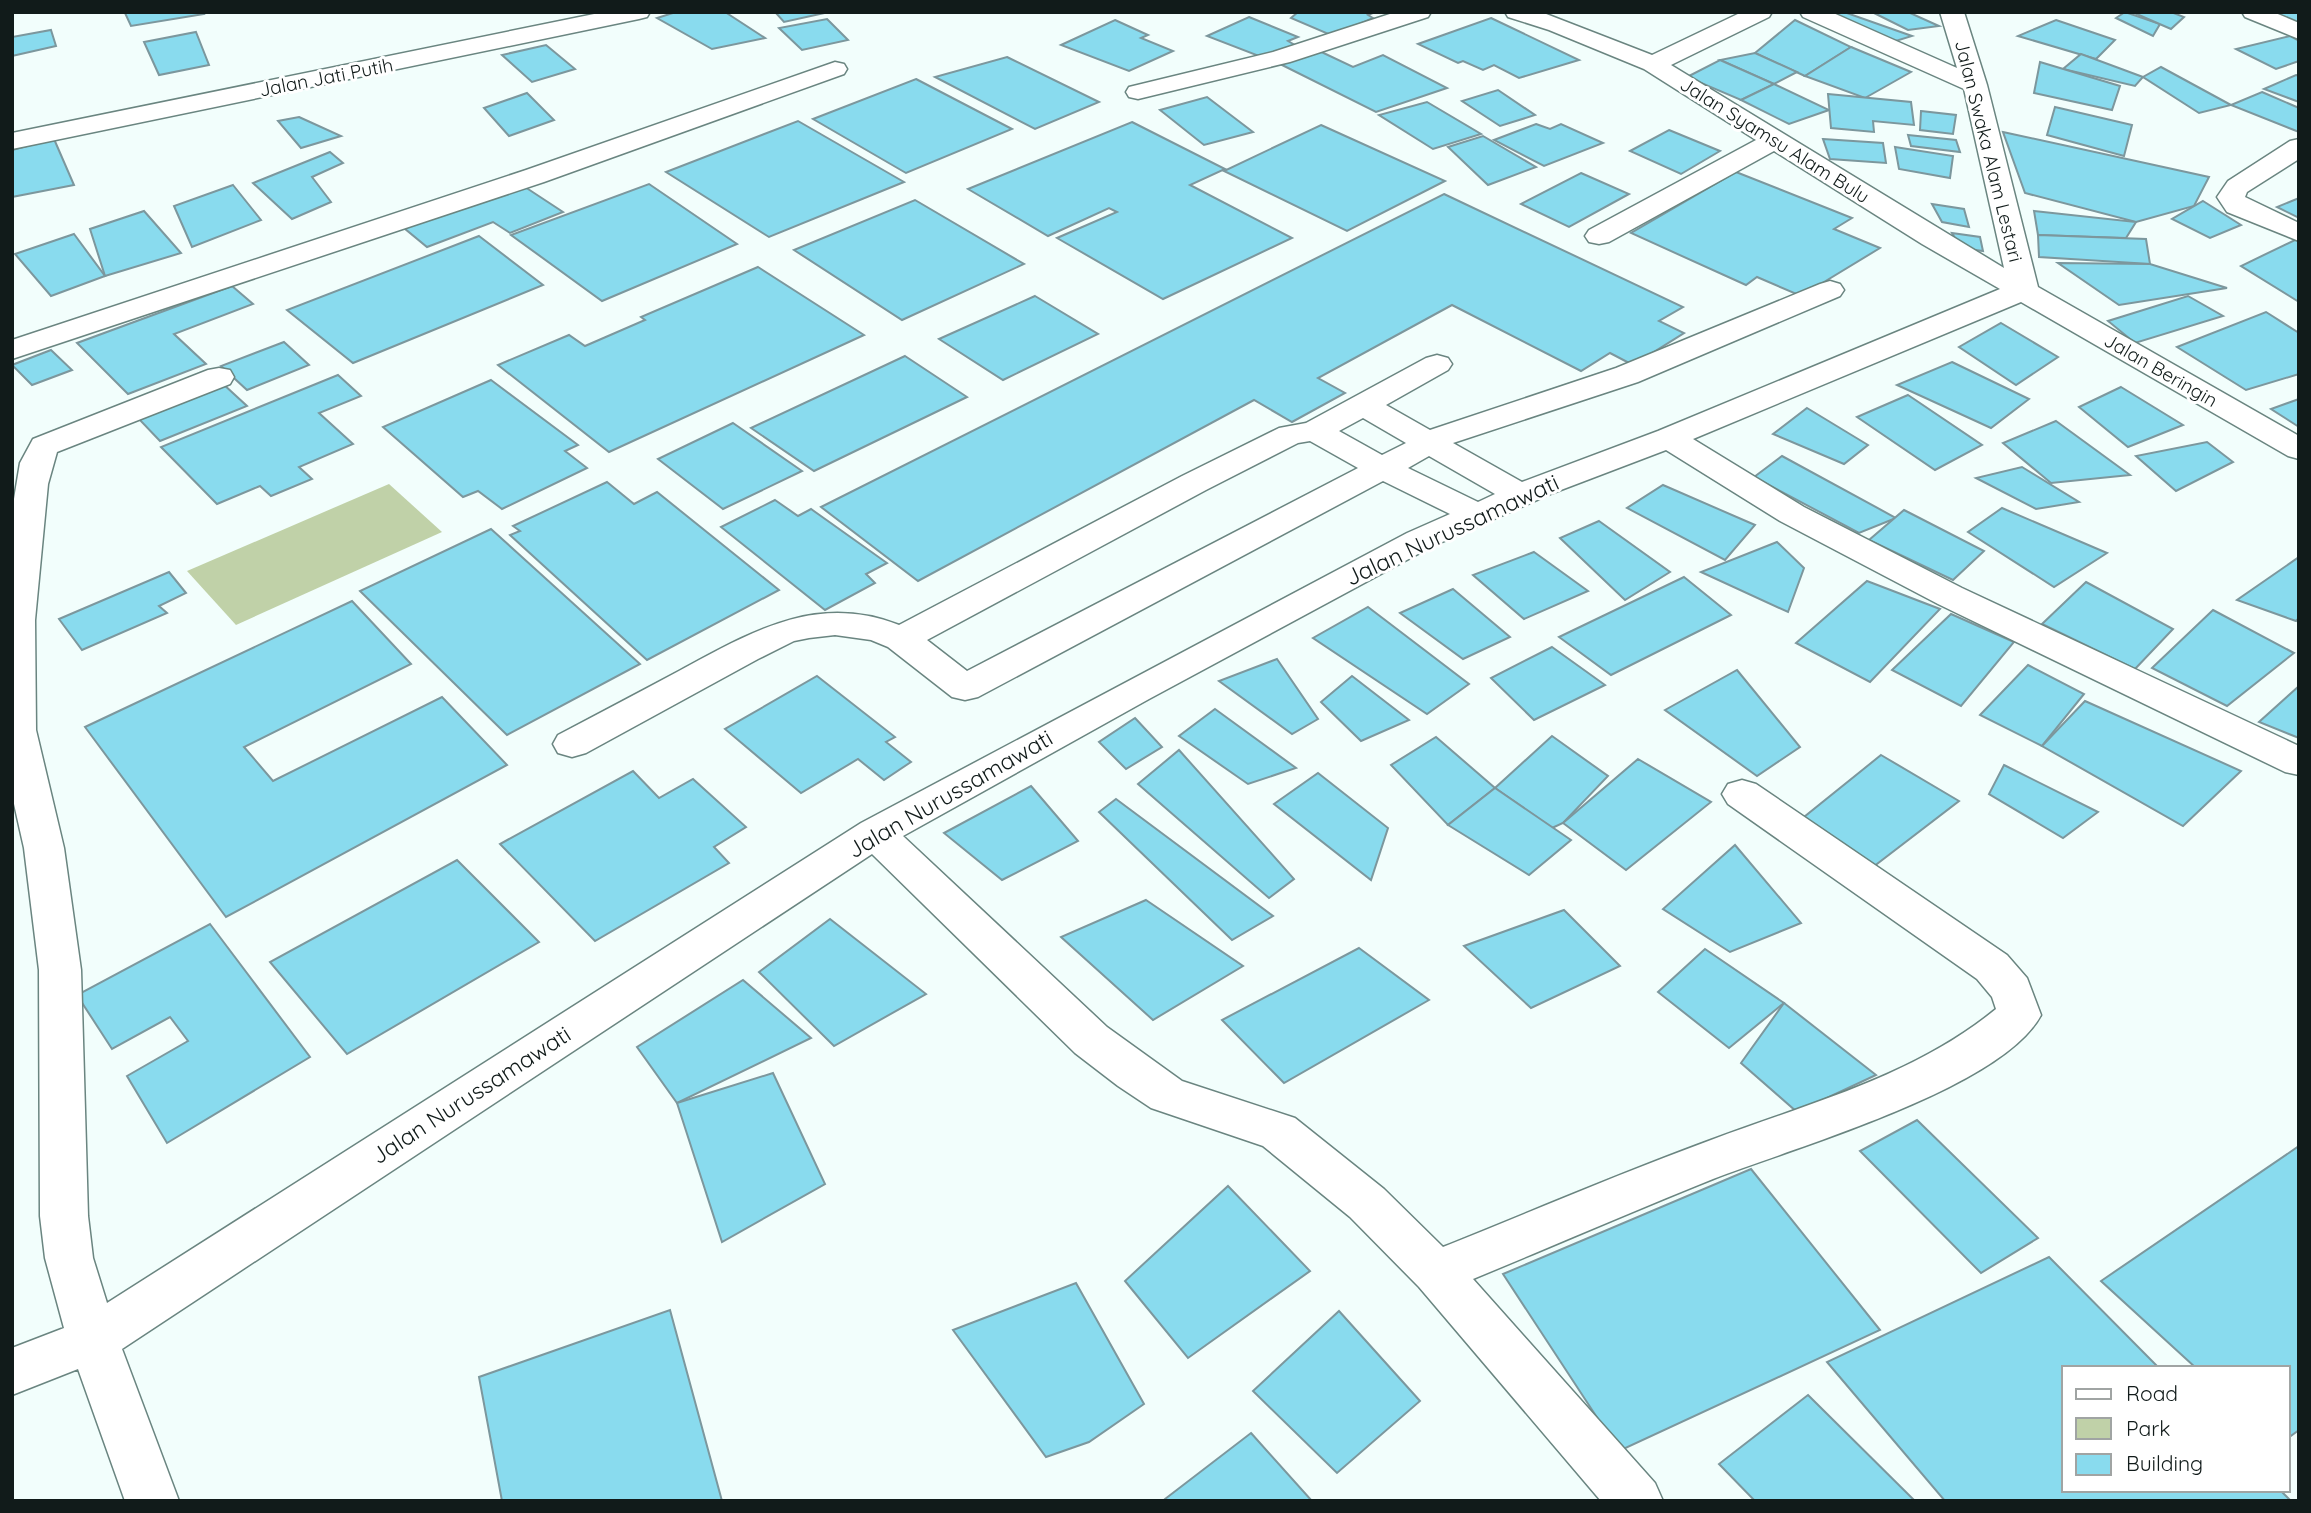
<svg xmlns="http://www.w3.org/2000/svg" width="2311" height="1513" font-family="Quicksand,sans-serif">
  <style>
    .green { fill: #c0d1a8 }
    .building { fill: #89dbee; stroke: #7c979d; stroke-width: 2 }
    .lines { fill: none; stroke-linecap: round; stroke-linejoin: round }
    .minor-casing { stroke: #6a8580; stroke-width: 3 }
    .minor { fill: #fff; fill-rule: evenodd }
    .labels { text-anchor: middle; stroke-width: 6; stroke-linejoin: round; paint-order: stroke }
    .far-street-label { font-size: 19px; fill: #111b1a; stroke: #fff }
    .street-label { font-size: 23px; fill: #111b1a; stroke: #fff }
  </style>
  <rect width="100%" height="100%" fill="#f2fefc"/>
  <!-- green -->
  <path class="green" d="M389 484 442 532 236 625 187 571Z"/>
  <!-- building -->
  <g class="building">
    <path d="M203 12 204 14 131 26 125 13Z"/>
    <path d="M676 12H725L765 38 712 49 657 18Z"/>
    <path d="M775 12H829L784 22Z"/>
    <path d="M1298 12H1375L1368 15 1373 18 1333 36 1291 18Z"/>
    <path d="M1839 12H1844L1912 36 1886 44 1832 18Z"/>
    <path d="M1872 12H1908L1939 26 1908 30Z"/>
    <path d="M2125 12 2160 24 2153 36 2116 18Z"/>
    <path d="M2132 12H2171L2184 17 2171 29Z"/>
    <path d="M2266 12H2299V22L2294 24Z"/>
    <path d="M1249 17 1298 37 1288 41 1295 45 1264 58 1207 36Z"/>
    <path d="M1491 18 1579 60 1519 78 1494 65 1483 70 1463 61 1458 63 1418 44Z"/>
    <path d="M827 19 848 40 802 50 779 28Z"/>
    <path d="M1115 20 1148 35 1141 38 1173 51 1129 71 1061 45Z"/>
    <path d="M1795 20 1851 47 1805 76 1755 53Z"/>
    <path d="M2056 20 2115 40 2096 59 2018 36Z"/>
    <path d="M51 30 56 46 12 56V37Z"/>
    <path d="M196 32 209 65 159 75 144 42Z"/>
    <path d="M2290 36 2299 41V61L2276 69 2236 49Z"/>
    <path d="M546 45 575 69 532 82 502 55Z"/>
    <path d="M1851 47 1911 72 1865 98 1805 76Z"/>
    <path d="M1313 48 1353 67 1383 55 1447 88 1376 112 1278 63Z"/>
    <path d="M1755 53 1797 72 1774 84 1720 60Z"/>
    <path d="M2081 54 2143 77 2135 86 2063 69Z"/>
    <path d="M1007 57 1099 102 1035 129 935 77Z"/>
    <path d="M1720 60 1774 84 1741 100 1687 77Z"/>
    <path d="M2040 62 2120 86 2112 110 2034 93Z"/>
    <path d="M2161 67 2231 105 2199 113 2143 77Z"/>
    <path d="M2296 75 2299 76V102L2264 89Z"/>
    <path d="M916 79 1012 129 906 173 813 119Z"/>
    <path d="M1774 84 1829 110 1789 124 1741 100Z"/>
    <path d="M1498 90 1535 115 1500 126 1462 101Z"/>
    <path d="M2262 92 2299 108V132L2231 105Z"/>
    <path d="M527 93 554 120 509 136 484 108Z"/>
    <path d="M1828 94 1911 102 1914 125 1873 121 1874 132 1831 128Z"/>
    <path d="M1207 97 1253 132 1204 145 1160 110Z"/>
    <path d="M1427 102 1481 134 1433 149 1379 115Z"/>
    <path d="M2055 107 2132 125 2124 156 2047 135Z"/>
    <path d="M1921 111 1956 115 1953 134 1920 130Z"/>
    <path d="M299 117 341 136 301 148 278 121Z"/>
    <path d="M798 121 904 182 769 237 666 172Z"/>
    <path d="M1132 122 1225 169 1190 185 1292 238 1163 299 1057 238 1117 212 1109 208 1048 236 968 189Z"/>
    <path d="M1536 124 1550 129 1561 124 1603 143 1544 166 1494 140Z"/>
    <path d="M1321 125 1445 181 1347 231 1224 171Z"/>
    <path d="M1669 130 1720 151 1681 174 1630 151Z"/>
    <path d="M2003 132 2209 177 2194 206 2136 222 2025 193Z"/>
    <path d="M1908 135 1956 140 1960 152 1911 146Z"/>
    <path d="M1483 136 1536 167 1488 185 1448 147Z"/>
    <path d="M54 139 74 185 12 197V150Z"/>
    <path d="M1823 139 1883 143 1886 163 1830 159Z"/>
    <path d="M1895 147 1953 156 1950 178 1899 169Z"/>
    <path d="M330 152 343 163 312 177 331 202 292 219 253 183Z"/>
    <path d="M1736 172 1852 218 1834 229 1880 248 1801 296 1757 277 1746 285 1631 233Z"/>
    <path d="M1581 173 1629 194 1569 227 1521 204Z"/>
    <path d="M649 184 737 244 602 301 511 235Z"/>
    <path d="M233 185 261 220 192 247 174 206Z"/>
    <path d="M525 187 563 212 510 233 493 222 427 247 404 228Z"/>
    <path d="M1444 194 1683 307 1659 321 1684 333 1633 365 1610 353 1581 371 1452 305 1318 378 1345 393 1292 422 1254 400 918 581 821 507Z"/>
    <path d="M2299 198V218L2277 207Z"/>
    <path d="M915 200 1024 264 902 320 794 250Z"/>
    <path d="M2203 201 2241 225 2210 238 2172 219Z"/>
    <path d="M1932 204 1964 209 1969 227 1942 222Z"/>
    <path d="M144 211 181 253 105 276 90 229Z"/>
    <path d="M2034 211 2136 222 2126 238 2038 235Z"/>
    <path d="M1952 233 1980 237 1983 251 1961 248Z"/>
    <path d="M74 234 105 276 51 296 15 254Z"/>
    <path d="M2038 235 2146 239 2150 264 2039 257Z"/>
    <path d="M479 236 543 285 353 363 287 310Z"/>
    <path d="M2297 239 2299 240V302L2241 266Z"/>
    <path d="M2058 263 2150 264 2227 288 2119 305Z"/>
    <path d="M758 267 864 335 609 452 498 365 569 335 585 346 645 320 641 317Z"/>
    <path d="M232 286 253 304 174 334 206 364 128 394 77 343Z"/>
    <path d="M1035 296 1098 334 1003 380 939 339Z"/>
    <path d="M2188 296 2223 316 2135 343 2108 321Z"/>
    <path d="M2266 312 2299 333V374L2246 390 2177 347Z"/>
    <path d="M2001 323 2058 357 2016 385 1959 347Z"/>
    <path d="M284 342 309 365 247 390 221 366Z"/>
    <path d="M51 350 72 370 32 385 12 365Z"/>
    <path d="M905 356 967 397 814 471 751 428Z"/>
    <path d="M1952 362 2029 399 1991 428 1897 385Z"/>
    <path d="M338 375 361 396 319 413 353 444 299 467 312 479 271 496 260 486 217 504 161 447Z"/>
    <path d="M491 380 578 445 565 451 587 468 502 509 478 491 463 497 383 427Z"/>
    <path d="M222 383 247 406 160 441 137 417Z"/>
    <path d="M2121 387 2183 425 2128 447 2079 407Z"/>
    <path d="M1908 395 1982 445 1935 470 1857 417Z"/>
    <path d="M2299 399V427L2271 409Z"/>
    <path d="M1807 408 1868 445 1844 464 1773 434Z"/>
    <path d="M2056 421 2130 475 2051 483 2003 443Z"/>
    <path d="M733 423 802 471 723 509 658 459Z"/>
    <path d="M2207 442 2233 462 2176 491 2136 456Z"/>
    <path d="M1782 456 1896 518 1859 533 1754 477Z"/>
    <path d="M2022 467 2079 502 2036 509 1976 478Z"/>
    <path d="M607 482 634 504 657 492 779 590 647 660 510 535 520 531 513 526Z"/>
    <path d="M1663 485 1755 525 1725 560 1627 508Z"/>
    <path d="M775 500 798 516 811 509 887 563 866 574 875 583 825 610 721 527Z"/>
    <path d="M2002 508 2107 553 2054 587 1968 532Z"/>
    <path d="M1904 510 1984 551 1953 580 1869 540Z"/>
    <path d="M1599 521 1670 572 1625 600 1560 538Z"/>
    <path d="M491 529 640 664 507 735 360 591Z"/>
    <path d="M1777 542 1804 568 1788 612 1701 572Z"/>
    <path d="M1534 552 1588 591 1524 619 1473 575Z"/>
    <path d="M2299 557V618L2296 621 2237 600Z"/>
    <path d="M169 572 186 593 159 606 167 613 82 650 59 619Z"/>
    <path d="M1684 577 1731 615 1611 675 1559 637Z"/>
    <path d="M1867 581 1940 609 1870 682 1796 643Z"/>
    <path d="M2086 582 2173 629 2135 669 2042 624Z"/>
    <path d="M1453 589 1510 637 1463 659 1400 613Z"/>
    <path d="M352 601 411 664 244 747 273 781 442 697 507 765 226 917 85 727Z"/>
    <path d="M1368 607 1469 684 1427 714 1313 638Z"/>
    <path d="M2213 610 2294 653 2227 706 2152 668Z"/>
    <path d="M1951 614 2014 642 1961 706 1892 670Z"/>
    <path d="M1552 647 1605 685 1534 720 1491 678Z"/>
    <path d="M1277 659 1318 719 1292 734 1219 681Z"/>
    <path d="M2028 665 2084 694 2042 746 1980 715Z"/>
    <path d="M1737 670 1800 747 1757 776 1665 710Z"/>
    <path d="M817 676 895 737 886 742 911 762 884 780 858 759 801 793 725 729Z"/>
    <path d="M1352 676 1409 720 1361 741 1321 702Z"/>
    <path d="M2299 686V738L2259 722Z"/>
    <path d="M2085 701 2241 771 2183 826 2042 746Z"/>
    <path d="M1215 709 1296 768 1248 784 1179 736Z"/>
    <path d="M1135 718 1162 747 1126 769 1099 742Z"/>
    <path d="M1552 736 1608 776 1563 823 1552 828 1495 788Z"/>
    <path d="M1436 737 1495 788 1448 825 1391 765Z"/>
    <path d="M1179 750 1294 879 1269 898 1138 784Z"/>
    <path d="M1881 755 1959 801 1873 867 1804 817Z"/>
    <path d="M1638 759 1711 802 1626 870 1563 823Z"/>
    <path d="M2004 765 2098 812 2063 838 1989 794Z"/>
    <path d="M633 771 659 798 693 779 746 827 714 847 729 863 595 941 500 844Z"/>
    <path d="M1318 773 1388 828 1371 880 1274 804Z"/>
    <path d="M1031 786 1078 841 1002 880 944 833Z"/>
    <path d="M1495 788 1571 840 1529 875 1448 825Z"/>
    <path d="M1116 799 1273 916 1232 940 1099 812Z"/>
    <path d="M1735 845 1801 923 1730 952 1663 909Z"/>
    <path d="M457 860 539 942 347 1054 270 962Z"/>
    <path d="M1146 900 1243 966 1153 1020 1061 937Z"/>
    <path d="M1564 910 1620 966 1531 1008 1464 946Z"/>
    <path d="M830 919 926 994 834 1046 759 972Z"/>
    <path d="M210 924 310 1057 167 1143 127 1076 188 1041 170 1017 112 1049 77 995Z"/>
    <path d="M1359 948 1429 1000 1284 1083 1222 1020Z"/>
    <path d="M1705 949 1784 1003 1729 1048 1658 992Z"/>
    <path d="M743 980 811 1038 677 1103 637 1047Z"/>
    <path d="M1784 1003 1876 1075 1797 1112 1741 1063Z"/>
    <path d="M773 1073 825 1184 722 1242 677 1103Z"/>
    <path d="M1917 1120 2038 1238 1981 1273 1860 1151Z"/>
    <path d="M2299 1146V1430L2288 1438V1368H2196L2101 1281Z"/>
    <path d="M1751 1169 1880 1330 1619 1451 1503 1274Z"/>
    <path d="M1228 1186 1310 1271 1188 1358 1125 1281Z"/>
    <path d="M2049 1257 2159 1368H2064V1490H2280L2291 1501H1945L1827 1362Z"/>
    <path d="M1076 1283 1144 1404 1089 1442 1046 1457 953 1330Z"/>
    <path d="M670 1310 722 1501H502L479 1377Z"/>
    <path d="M1339 1311 1420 1401 1337 1473 1253 1391Z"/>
    <path d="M1808 1395 1915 1501H1755L1719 1464Z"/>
    <path d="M1251 1433 1312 1501H1166L1165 1499Z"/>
  </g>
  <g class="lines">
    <defs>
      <g id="minor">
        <path d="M604 12H650L647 17 639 19 12 149V133Z"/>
        <path d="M1396 12H1431L1428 17 1290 62 1138 99 1129 97 1126 92 1129 87 1273 52Z"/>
        <path d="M1505 12H1541L1652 55 1742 12H1772L1769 17 1671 65 2004 268 1964 89 1803 17 1800 12H1831L1957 68 1940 12H1964L1987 85 2038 287 2299 436V459L2288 456 2021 302 1693 439 1804 507 1962 588 2299 746V775L2285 772 1938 604 1780 521 1666 450 1553 493 1431 547 1149 699 903 836 1107 1027 1182 1081 1295 1118 1384 1189 1443 1247C1533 1211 1621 1173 1711 1140 1809 1103 1913 1077 1996 1009L1992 997 1977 979 1728 804 1722 794 1728 784 1742 780 1756 784 2007 955 2027 978 2041 1015C2002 1089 1792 1148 1713 1179 1633 1211 1553 1246 1473 1279L1655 1483 1663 1501H1601L1419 1287 1350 1217 1263 1146 1151 1108 1118 1086 1075 1053 872 854 122 1349 179 1501H125L78 1369 12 1395V1348L64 1328 45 1258 40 1216 39 970 24 848 12 795V511L20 463 33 439 208 370 219 368 230 370 234 377 230 384 57 452 48 484 35 620 36 730 64 848 81 970 88 1216 93 1258 107 1303 861 823 1407 533 1450 514 1383 481 978 697 965 700 952 697 888 647 871 640 835 635 809 638 794 641 758 659 586 753 572 757 558 753 553 744 558 735C598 714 638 693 677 672 750 633 815 592 899 625L1182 476 1279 428 1306 423 1426 358 1437 355 1448 358 1452 364 1448 370 1386 405 1430 430 1616 368 1820 284 1830 281 1840 284 1844 290 1840 296 1638 382 1453 443 1522 482 1658 431 2000 289 1922 244 1774 151 1609 242 1599 244 1589 242 1585 236 1589 230 1756 140 1644 69 1549 30 1508 17ZM1363 418 1406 443 1382 455 1339 431ZM1310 441 1358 468 967 671 927 640 1206 490 1298 443ZM1429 456 1495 494 1478 502 1408 468Z"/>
        <path d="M2242 12H2273L2299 23V39L2245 17Z"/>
        <path d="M835 62 844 64 847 69 844 74 544 182 12 359V340L526 170Z"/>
        <path d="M2299 139V159L2247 192 2245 197 2299 223V241L2227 212 2217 197 2228 181 2290 141Z"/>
      </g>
    </defs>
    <!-- minor casing -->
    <use href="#minor" class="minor-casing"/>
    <!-- minor -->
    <use href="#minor" class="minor"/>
  </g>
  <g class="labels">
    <!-- far-street labels -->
    <g class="far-street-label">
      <text transform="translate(326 77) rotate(-11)" y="7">Jalan Jati Putih</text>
      <text transform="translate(1775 140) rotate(32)" y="7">Jalan Syamsu Alam Bulu</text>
      <text transform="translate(1989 151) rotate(76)" y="7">Jalan Swaka Alam Lestari</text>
      <text transform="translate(2161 370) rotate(30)" y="7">Jalan Beringin</text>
    </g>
    <!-- street labels -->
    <g class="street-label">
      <text transform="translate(1452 530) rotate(-25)" y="8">Jalan Nurussamawati</text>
      <text transform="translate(950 794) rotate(-30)" y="8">Jalan Nurussamawati</text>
      <text transform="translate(471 1095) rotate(-33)" y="8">Jalan Nurussamawati</text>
    </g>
  </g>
  <!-- border -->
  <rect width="2311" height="1513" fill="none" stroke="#111b1a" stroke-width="28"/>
  <!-- legend -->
  <rect x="2062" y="1366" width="228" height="126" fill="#ffffff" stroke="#a0a4a3" stroke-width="2"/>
  <rect x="2076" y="1389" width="35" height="10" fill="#ffffff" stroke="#a0a4a3" stroke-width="2"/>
  <text x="2126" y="1401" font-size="21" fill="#111b1a">Road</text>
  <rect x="2076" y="1418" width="35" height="21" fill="#c0d1a8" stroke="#a0a4a3" stroke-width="2"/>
  <text x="2126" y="1436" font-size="21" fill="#111b1a">Park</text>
  <rect x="2076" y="1454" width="35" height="21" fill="#89dbee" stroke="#a0a4a3" stroke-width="2"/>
  <text x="2126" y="1471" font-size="21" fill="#111b1a">Building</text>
</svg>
